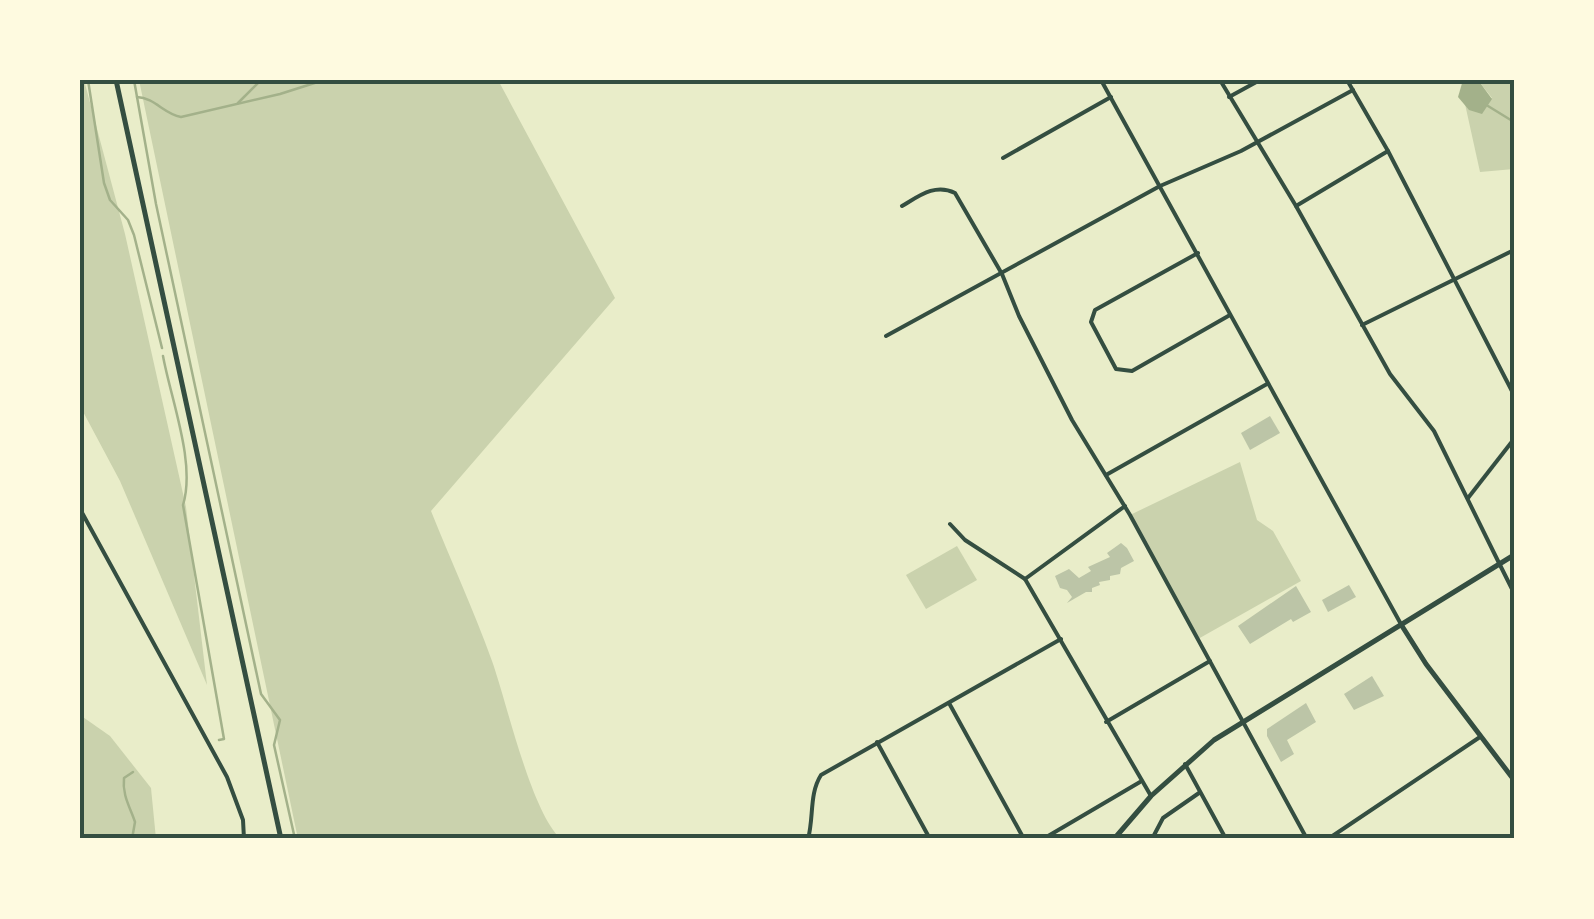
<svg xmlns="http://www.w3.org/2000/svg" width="1594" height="919" font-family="Montserrat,sans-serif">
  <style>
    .green { fill: #cad2ad }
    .water { fill: #a3b18a }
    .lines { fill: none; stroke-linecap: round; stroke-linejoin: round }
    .stream { stroke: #a3b18a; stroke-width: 2.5 }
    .building { fill: #bcc5a7 }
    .minor { stroke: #344e41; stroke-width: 4 }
    .tertiary { stroke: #344e41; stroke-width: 4 }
    .secondary { stroke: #344e41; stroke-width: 5 }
    .primary { stroke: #344e41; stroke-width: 5 }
    .neatline { fill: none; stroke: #344e41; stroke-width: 4 }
  </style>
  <rect width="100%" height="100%" fill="#e9edc9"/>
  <!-- green -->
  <g class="green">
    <path d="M80 80H84L125 234 186 507 207 685 120 481 80 406Z"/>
    <path d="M139 80H498L615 298 431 511C451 561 474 611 492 661 507 703 531 812 561 839H298Z"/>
    <path d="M1478 80H1514V169L1480 172 1465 104 1492 98Z"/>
    <path d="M1240 462 1257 520 1273 531 1301 581 1198 639 1130 515Z"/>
    <path d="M957 546 977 580 926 609 906 575Z"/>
    <path d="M80 715 110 736 151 788 156 839H80Z"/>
  </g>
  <!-- water -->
  <path class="water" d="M1463 80H1478L1492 99 1482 114 1469 110 1458 97Z"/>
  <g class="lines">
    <!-- stream -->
    <g class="stream">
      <path d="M88 80 104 183 110 200 128 220 134 235 162 348"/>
      <path d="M134 80 156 204 261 694 280 720 274 745 295 839"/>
      <path d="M137 97C155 98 164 114 181 117L280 94 324 80"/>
      <path d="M238 103 261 80"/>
      <path d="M1488 106 1514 122"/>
      <path d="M163 356C171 400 196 463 183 505L224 739 219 740"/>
      <path d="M132 839 135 822C130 807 122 795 124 778L133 772"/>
    </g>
  </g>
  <!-- building -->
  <g class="building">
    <path d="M1270 416 1280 433 1250 450 1241 433Z"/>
    <path d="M1121 543 1127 548 1134 561 1121 568 1120 574 1110 576V580L1099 582 1100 585 1092 588V592H1086L1067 603 1072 597 1067 590 1060 588 1055 576 1069 569 1079 578 1091 571 1088 567 1110 557 1107 553Z"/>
    <path d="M1349 585 1356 597 1328 612 1322 600Z"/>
    <path d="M1296 586 1311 612 1293 622 1291 619 1250 644 1238 626Z"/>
    <path d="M1372 676 1384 696 1354 710 1344 694Z"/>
    <path d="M1306 703 1316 722 1287 740 1294 754 1281 762 1267 736V729Z"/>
  </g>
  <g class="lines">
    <!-- minor -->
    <g class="minor">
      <path d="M1101 80 1402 626"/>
      <path d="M1347 80 1388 151 1514 395"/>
      <path d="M1229 97 1260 80"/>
      <path d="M1003 158 1111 97"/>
      <path d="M902 206C919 196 935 183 955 193L1002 274 1019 316 1072 420 1130 515 1307 839"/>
      <path d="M1296 206 1388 151"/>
      <path d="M1198 253 1095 310 1091 322 1116 369 1132 371 1230 315"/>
      <path d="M1362 325 1514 250"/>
      <path d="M886 336 1160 186 1241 151 1353 90"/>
      <path d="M1106 475 1267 384"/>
      <path d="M1468 498 1514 439"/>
      <path d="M80 509 227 777 243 820 244 839"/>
      <path d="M950 524 965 540 1025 579 1151 796"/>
      <path d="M1499 563 1514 593"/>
      <path d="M1025 579 1125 506"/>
      <path d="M949 703 1024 839"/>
      <path d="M1106 722 1210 661"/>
      <path d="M877 742 930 839"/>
      <path d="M1185 764 1226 839"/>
      <path d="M808 839C814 817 809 794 821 775L1061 639"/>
      <path d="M1043 839 1140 782"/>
      <path d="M1152 839 1163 818 1199 793"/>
      <path d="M1328 839 1480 737"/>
      <path d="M1511 839 1514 837"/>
    </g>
    <!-- tertiary -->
    <path class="tertiary" d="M1220 80 1296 206 1390 374 1434 431 1499 563"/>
    <!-- secondary -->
    <g class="secondary">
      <path d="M116 80 281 839"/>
      <path d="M1402 626 1426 664 1514 780"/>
    </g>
    <!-- primary -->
    <path class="primary" d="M1114 839 1151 796 1214 740 1514 555"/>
  </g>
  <!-- border -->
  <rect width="1594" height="919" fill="none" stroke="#fefae0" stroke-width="165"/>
  <rect x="82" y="82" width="1430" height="754" class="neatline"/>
</svg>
